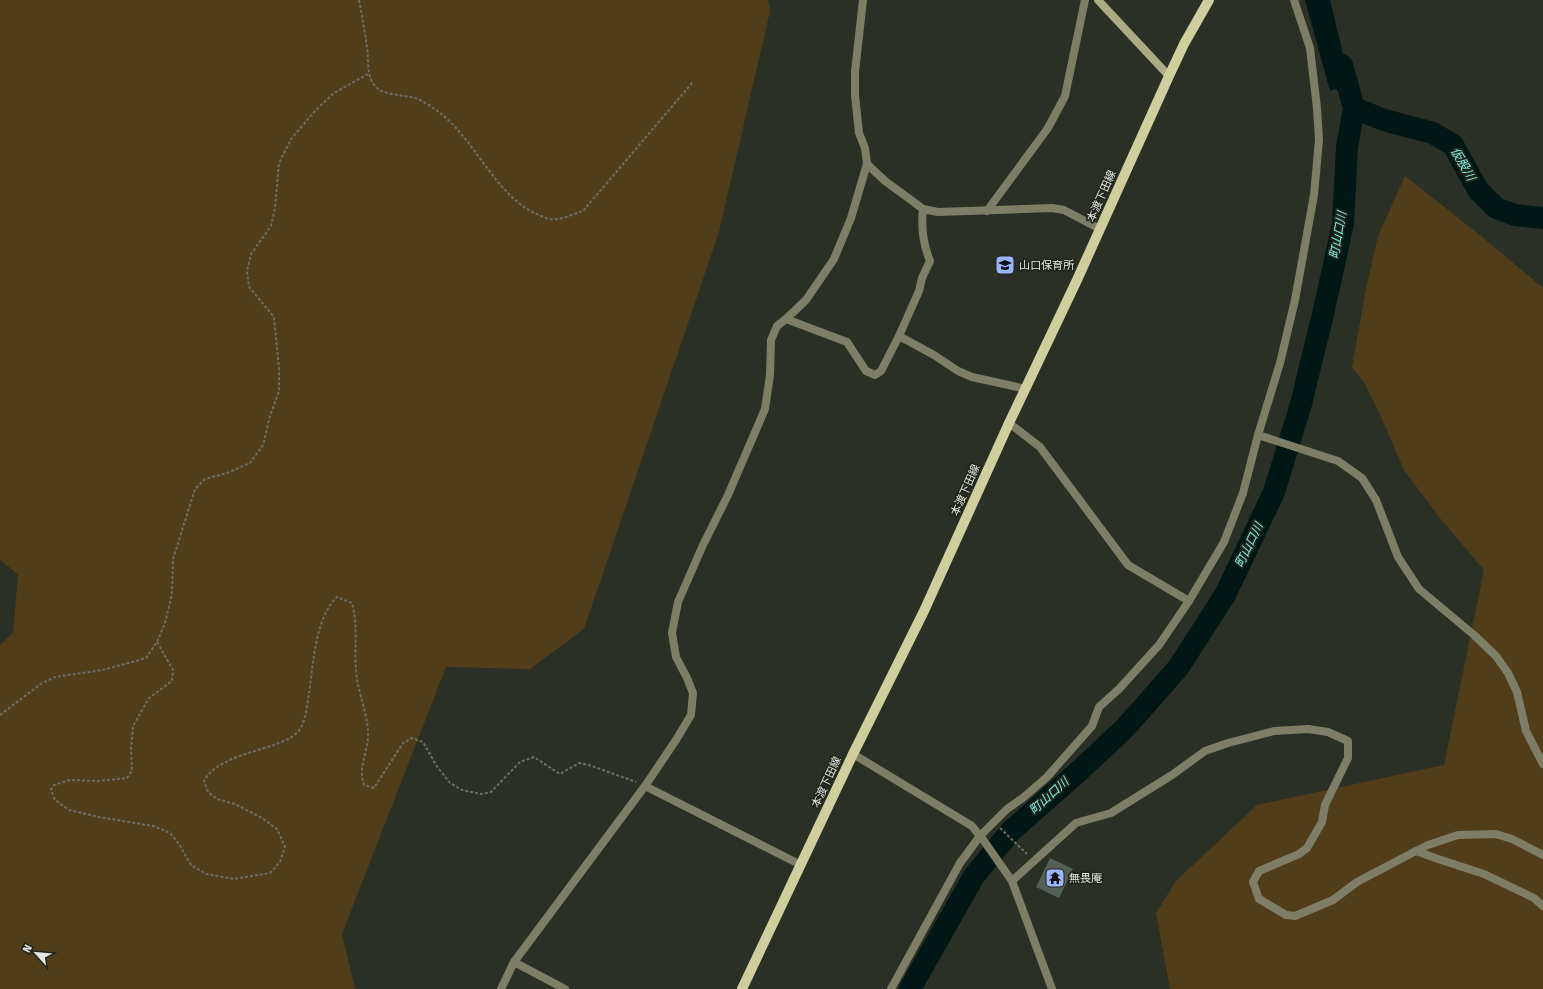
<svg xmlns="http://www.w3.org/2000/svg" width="1543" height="989" font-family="'Fira Sans','Noto Sans JP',sans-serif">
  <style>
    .green { fill: #523d1a }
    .water { fill: #011715 }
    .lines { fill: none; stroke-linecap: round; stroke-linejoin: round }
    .river { stroke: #011715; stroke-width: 22 }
    .building { fill: #545f58 }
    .path { stroke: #6a6e66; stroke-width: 2; stroke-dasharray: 3 2; stroke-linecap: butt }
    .street { stroke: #7e7e67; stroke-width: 8 }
    .secondary { stroke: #acab86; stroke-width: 8 }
    .primary { stroke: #d0ce9d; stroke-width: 10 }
    .labels { text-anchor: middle; stroke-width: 3.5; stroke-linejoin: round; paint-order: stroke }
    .street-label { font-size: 11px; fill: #e3e7e1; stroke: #21261d }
    .poi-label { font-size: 11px; fill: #e3e7e1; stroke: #21261d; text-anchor: start }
    .water-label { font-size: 12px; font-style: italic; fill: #82f2e6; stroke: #21261d }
  </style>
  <rect width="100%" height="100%" fill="#2b3027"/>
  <!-- green -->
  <g class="green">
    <path d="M0 0H768L770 11 719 232 584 629 530 669 446 667 342 934 355 989H0V645L13 633 18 574 0 560Z"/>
    <path d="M1405 176 1481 236 1543 288V989H1170L1156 913 1176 881 1257 805 1444 765 1484 570 1439 517 1404 470 1378 410 1365 384 1352 367 1366 289 1378 236Z"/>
  </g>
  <!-- water -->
  <path class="water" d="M1305 0H1330L1351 87 1348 97 1336 89 1330 91Z"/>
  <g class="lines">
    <!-- river -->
    <g class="river">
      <path d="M1354 108 1384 120 1433 133 1453 145 1478 190 1496 208 1515 215 1543 218"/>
      <path d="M910 989 974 876 1011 831 1079 771 1125 728 1178 668 1225 595 1274 492 1301 404 1324 310 1343 223 1347 147 1354 108 1342 65"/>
    </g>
  </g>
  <!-- building -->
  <path class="building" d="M1050 858 1073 869 1059 898 1036 887Z"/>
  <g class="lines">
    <!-- path -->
    <g class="path">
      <path d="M359 0C362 16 365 32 367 48 369 61 366 75 375 86 381 95 404 95 415 98 421 100 428 104 433 108 473 133 495 198 539 215 542 216 547 219 550 219 560 221 573 214 583 211L692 83"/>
      <path d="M157 642 173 670 172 681 149 698 133 726 131 748 132 771 127 778 97 781 70 780 54 785 51 790 55 800 69 810 99 817 153 826 170 833 179 844 191 865 206 874 234 879 270 873 280 862 285 847 277 829 262 818 235 804 217 799 208 792 204 781C215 760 253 752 274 745 283 741 294 738 300 729 306 720 307 705 309 694 313 665 315 618 337 597L352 603C359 627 353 654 357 679 360 697 369 720 368 737 367 753 358 769 364 785L374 788 403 743 412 738 423 742 436 765 450 783 462 790 481 794 491 792 520 762 534 757 560 774 579 763 589 765 636 782"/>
      <path d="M0 715 42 683 55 677 102 670 136 661 146 658 157 642 165 623 172 594 173 559 195 489 205 479 227 473 250 463 263 445 270 416 279 391V368L274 317 249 287 247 271 251 254 271 226 275 208 279 163 291 139 315 111 334 93 368 74"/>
      <path d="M1000 828 1027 854"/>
    </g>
    <!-- street -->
    <g class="street">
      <path d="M867 164 885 181 911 200 923 209 938 212 1052 208 1064 210 1100 229"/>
      <path d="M987 211 1048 128 1065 96 1085 0"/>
      <path d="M786 319 847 342 866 371 875 375 881 371 899 336 934 355 958 371 972 377 1026 389"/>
      <path d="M899 336 919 291 922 278 930 261C923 244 921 227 923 209"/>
      <path d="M1009 423 1040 447 1128 565 1189 601"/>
      <path d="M1258 435 1338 461 1362 478 1376 500 1398 557 1419 589 1474 635 1496 656 1508 673 1517 692 1526 731 1543 764"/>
      <path d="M853 754 972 826 984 841 1012 881 1052 989"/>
      <path d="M645 786 801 865"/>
      <path d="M1416 851 1438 859 1484 874 1534 898 1543 906"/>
      <path d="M1012 881 1076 823 1111 813 1172 775 1205 751 1228 743 1274 731 1308 729 1328 732 1348 741V758L1325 805 1322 822 1307 848 1299 854 1259 871 1253 882 1259 899 1286 915 1295 916 1333 900 1357 882 1416 851 1428 845 1458 835 1496 834 1512 839 1543 855"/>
      <path d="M514 962 565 989"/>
      <path d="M501 989 514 962 645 786 676 740 691 715 693 693 687 678 676 657 672 633 678 602 703 545 728 495 765 409 770 375 771 340 777 326 786 319 806 300 834 259 851 218 867 164 865 148 859 133 855 95V72L863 0"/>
      <path d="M891 989 960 863 980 836 1007 809 1024 797 1047 777 1092 726 1099 707 1119 689 1159 645 1189 601 1224 542 1243 493 1258 435 1280 363 1295 300 1314 195 1319 140 1317 108 1310 48 1294 0"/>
    </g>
    <!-- secondary -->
    <path class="secondary" d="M1098 0 1169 76"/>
    <!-- primary -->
    <path class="primary" d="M742 989 853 754 924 611 1009 423 1077 280 1169 76 1184 44 1209 0"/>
  </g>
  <!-- icons -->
  <defs>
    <symbol id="school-square" viewBox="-11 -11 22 22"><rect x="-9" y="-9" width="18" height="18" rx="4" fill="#99b5fd" stroke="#21261d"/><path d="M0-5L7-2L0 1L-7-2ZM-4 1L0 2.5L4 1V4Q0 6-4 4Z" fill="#111"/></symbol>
    <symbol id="temple-square" viewBox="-11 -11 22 22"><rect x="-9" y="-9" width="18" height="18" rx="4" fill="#99b5fd" stroke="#21261d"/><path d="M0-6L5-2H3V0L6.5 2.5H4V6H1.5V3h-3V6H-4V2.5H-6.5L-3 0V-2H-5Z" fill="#111"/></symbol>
  </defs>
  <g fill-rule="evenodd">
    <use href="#school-square" x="994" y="254" width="22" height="22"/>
    <use href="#temple-square" x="1044" y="867" width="22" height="22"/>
  </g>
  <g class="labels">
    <!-- street labels -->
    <g class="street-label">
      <text transform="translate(1101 196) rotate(-66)" y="4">本渡下田線</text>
      <text transform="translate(965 490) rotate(-66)" y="4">本渡下田線</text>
      <text transform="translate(826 782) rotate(-65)" y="4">本渡下田線</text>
    </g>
    <!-- poi labels -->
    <g class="poi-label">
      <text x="1019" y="269">山口保育所</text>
      <text x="1069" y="882">無畏庵</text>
    </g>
    <!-- water labels -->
    <g class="water-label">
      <text transform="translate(1463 164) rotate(60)" y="4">仮股川</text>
      <text transform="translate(1338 235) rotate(-80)" y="4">町山口川</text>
      <text transform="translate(1249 545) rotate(-64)" y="4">町山口川</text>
      <text transform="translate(1049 796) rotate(-42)" y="4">町山口川</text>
    </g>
  </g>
  <!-- north arrow -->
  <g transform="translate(36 953) rotate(297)" stroke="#21261d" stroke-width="3" paint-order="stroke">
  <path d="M0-3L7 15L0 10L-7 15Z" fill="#e3e7e1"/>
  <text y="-6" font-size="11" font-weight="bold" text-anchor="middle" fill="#e3e7e1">N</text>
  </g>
</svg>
